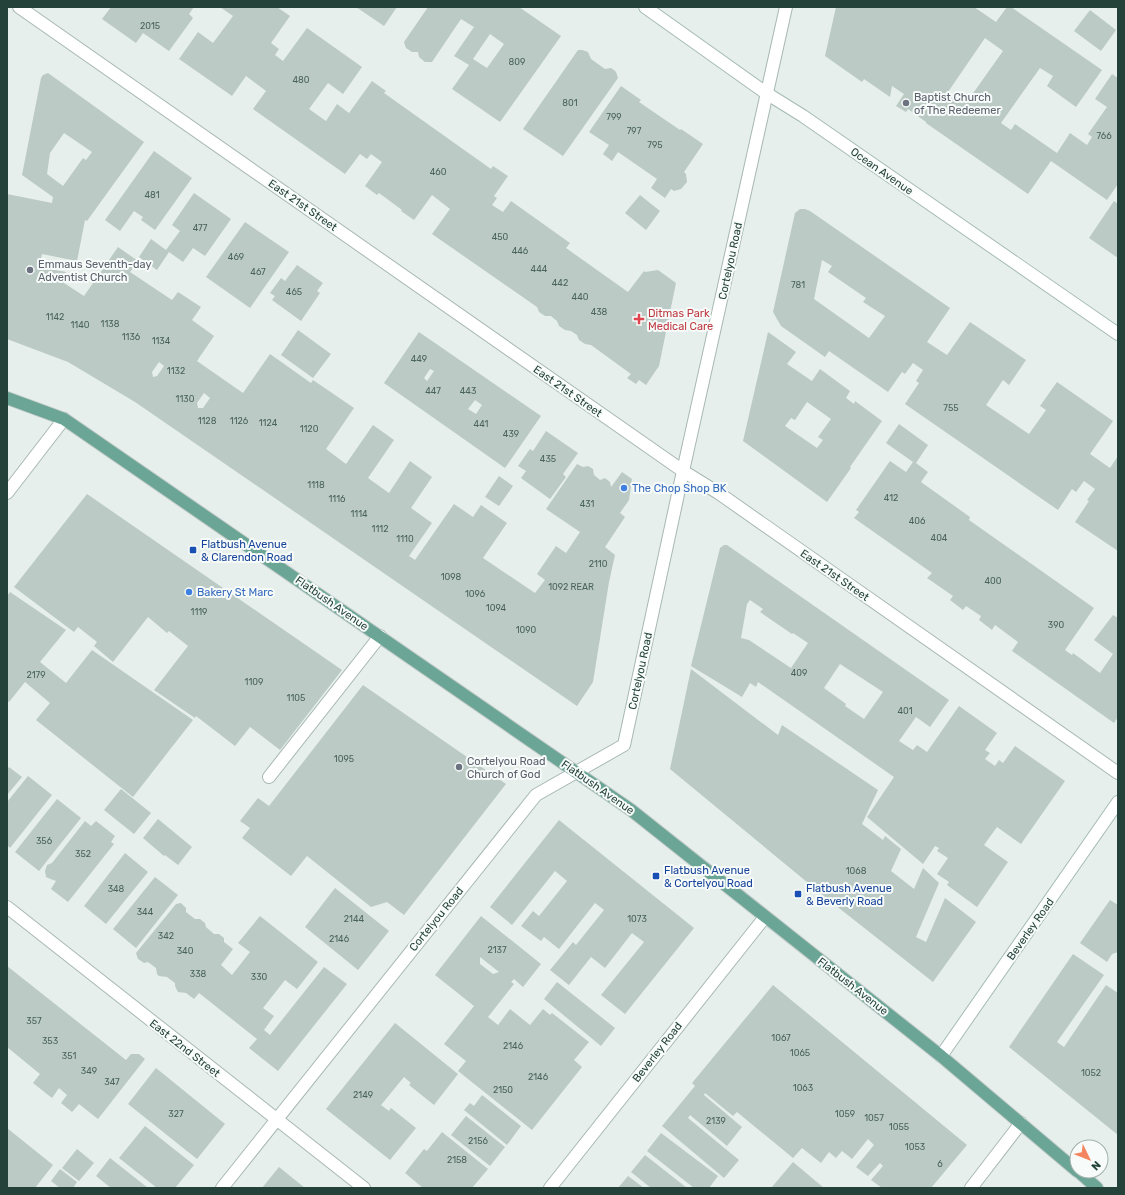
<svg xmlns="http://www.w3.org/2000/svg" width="1125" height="1195" font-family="Rubik,sans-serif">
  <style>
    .building { fill: #bbcac4; fill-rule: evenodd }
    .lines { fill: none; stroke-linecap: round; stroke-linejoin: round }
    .lane-casing { stroke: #a8b8b2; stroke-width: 14 }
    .street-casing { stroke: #a8b8b2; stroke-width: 14 }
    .secondary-casing { stroke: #a4bbb3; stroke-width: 14 }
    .primary-casing { stroke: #c2cac8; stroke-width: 14 }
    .lane { stroke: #fff; stroke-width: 12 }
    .street { stroke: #fff; stroke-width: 12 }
    .secondary { stroke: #fff; stroke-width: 12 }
    .primary { stroke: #6aa596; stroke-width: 12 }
    .worship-dot { fill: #6b7280; stroke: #f7fbf9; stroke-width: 1.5 }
    .health-dot { fill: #e0444e; stroke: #f7fbf9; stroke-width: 1.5 }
    .shop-dot { fill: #3f7fe0; stroke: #f7fbf9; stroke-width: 1.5 }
    .transit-dot { fill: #1a4fb4; stroke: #f7fbf9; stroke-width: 1.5 }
    .labels { text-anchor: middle; stroke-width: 4; stroke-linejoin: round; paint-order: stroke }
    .number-label { font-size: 9px; fill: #4a645c }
    .worship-label { font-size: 11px; fill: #5b616d; stroke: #f7fbf9; text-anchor: start }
    .street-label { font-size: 11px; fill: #24423a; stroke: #f7fbf9 }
    .health-label { font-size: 11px; fill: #be3a42; stroke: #f7fbf9; text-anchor: start }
    .shop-label { font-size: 11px; fill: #366cbe; stroke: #f7fbf9; text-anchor: start }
    .transit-label { font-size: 11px; fill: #164399; stroke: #f7fbf9; text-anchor: start }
  </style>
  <rect width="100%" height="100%" fill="#e6efeb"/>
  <!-- building -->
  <g class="building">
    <path d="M111 7H194L189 14 193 18 169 51 143 33 136 43 102 19Z"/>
    <path d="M220 7H277L290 16 271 43 279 49 275 55 283 61 307 28 362 67 343 94 328 83 309 109 326 121 337 104 349 113 372 81 386 91 384 93 491 169 493 166 508 176 494 196 497 198 492 205 503 212 511 201 570 243 566 248 628 292 644 271 645 272 658 270 676 283 659 366 646 385 639 380 636 384 627 378 631 374 591 345 585 344 579 340 577 335 571 331 565 330 559 326 557 321 551 316H545L539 312 537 307 432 234 450 209 432 195 414 220 401 211 402 210 379 193 377 195 365 186 382 162 371 154 367 159 360 154 345 174 253 109 266 91 246 76 232 96 179 59 198 32 213 43 233 16Z"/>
    <path d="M356 7H397L384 26Z"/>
    <path d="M428 7H519L561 36 500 122 452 89 469 65 454 56 474 27 461 19 432 62H425L419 57 418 52H412L406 48 404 42ZM490 34 504 44 487 68 473 59Z"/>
    <path d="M836 7H974L996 22 1007 7H1011L1102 70 1076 107 1047 86 1053 76 1040 68 1001 123 1011 130 1015 124 1057 153 1070 133 1087 145 1092 137 1088 134 1107 107 1095 99 1112 74 1118 78V184L1107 200 1051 161 1028 194 926 123V122L908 109 906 112 896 106 904 94 892 86 890 97 864 79 862 82 825 56ZM985 38 1003 51 969 99 961 101 948 92Z"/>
    <path d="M1090 10 1116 30 1101 51 1074 31Z"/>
    <path d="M578 50H582L588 52 591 59 605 69 611 68 614 70 616 72 618 78 563 156 523 129Z"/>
    <path d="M48 73 144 142 87 221 85 220 77 261 42 254 39 267 66 272 64 283 84 296 118 247 138 261 130 272 172 300 178 292 201 307 192 320 214 336 197 361 243 393 270 354 311 383 313 380 354 408 326 449 346 464 373 425 394 440 368 478 389 493 410 461 432 477 411 508 432 523 409 556 415 560 454 504 473 517 481 505 507 523 483 558 535 593 545 580 537 574 556 546 566 553 580 532 546 509 577 464 583 467 588 466 593 469 594 475 600 480 605 478 610 482 611 487 622 472 632 479 629 500 620 513 625 517 605 547 615 555 609 582 593 682 577 706 135 402 68 362 7 339V194L52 203 53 197 22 175 41 78 43 75ZM64 133 92 152 86 160 83 158 63 186 47 174 50 153ZM159 362 164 366 157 376 153 377 152 372ZM204 393 210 398 203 408H198L197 403Z"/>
    <path d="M621 86 641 100 639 102 680 130 681 129 703 144 684 172 686 174 687 182 681 189 674 191 671 189 665 198 651 188 657 179 618 152 612 161 603 154 609 145 589 132Z"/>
    <path d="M154 151 192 178 155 230 141 220 143 217 134 211 120 231 105 220Z"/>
    <path d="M194 193 231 219 205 256 193 248 183 262 169 252 157 270 139 257 151 239 166 250 180 231 172 225Z"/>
    <path d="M640 195 660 211 646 230 625 213Z"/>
    <path d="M1114 201 1118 204V258L1089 238Z"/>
    <path d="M800 209H805L810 211 950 308 927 342 947 355 970 322 1026 360 1009 385 1003 380 986 405 1029 434 1046 410 1040 406 1057 382 1113 421 1090 454 1110 468 1118 456V551L1075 522 1089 501 1087 500 1095 489 1084 481 1076 492 1072 489 1058 510 905 404 919 383 916 381 923 370 913 363 905 374 902 372 888 392 829 351 825 357 781 326 773 312 795 213ZM822 260 832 266 828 272 866 298 863 302 885 316 869 338 814 299Z"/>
    <path d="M245 222 289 252 250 308 206 277Z"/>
    <path d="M297 265 323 283 317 291 320 293 301 321 272 300 275 296 270 293 281 278 285 281Z"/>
    <path d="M298 330 331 354 313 378 281 355Z"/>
    <path d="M419 332 541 416 505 468 384 383ZM430 369 434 371 427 381 424 378ZM475 400 482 405 476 414 468 409Z"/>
    <path d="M768 332 796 352 787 364 812 381 820 369 850 391 846 398 854 404 855 401 882 421 850 467 851 468 827 502 743 441ZM807 402 831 419 818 437 823 440 817 448 785 426 791 418 795 420Z"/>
    <path d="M899 424 928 445 916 463 928 472 921 482 970 517 969 520 1094 608 1065 650 1072 655 1073 653 1100 673 1113 654 1094 640 1113 615 1118 618V717L1114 723 1012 651 1018 642 995 625 992 630 979 620 981 616 966 606 963 610 950 600 953 596 927 578 932 573 854 518 859 512 856 510 890 461 906 472 913 462 886 443Z"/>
    <path d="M546 431 578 453 563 474 566 477 550 499 521 478 526 471 518 466 530 449 533 451Z"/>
    <path d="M499 476 513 486 499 506 485 497Z"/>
    <path d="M87 494 342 670 280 750 250 727 235 746 196 716 195 718 154 690 188 646 169 631 167 633 148 617 113 662 94 646 97 642 78 627 74 632 14 587Z"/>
    <path d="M724 545H727L949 700 930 727 916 717 899 741 913 750 917 745 927 752 959 706 997 733 985 750 990 753 985 759 995 766 999 760 1003 763 1015 746 1065 781 1021 844 997 827 984 845 1008 862 977 907 947 885 949 882 937 874 948 858 937 851 939 848 935 846 923 864 867 817 894 777 758 682 756 687 750 683 742 697 691 666 720 548ZM750 600 763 609 760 612 792 634 793 633 808 643 791 668 749 640 741 638 747 604ZM840 664 883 692 864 719 845 706 846 704 824 688Z"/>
    <path d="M10 592 66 630 40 662 66 683 92 650 193 720 133 797 36 720 50 703 25 682 9 702 7 701V596Z"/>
    <path d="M691 669 778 735 782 725 878 790 862 824 883 840 885 836 901 849 891 871 914 889 923 868 939 883 916 937 926 942 945 898 976 922 933 982 830 901 670 769Z"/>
    <path d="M363 685 506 784 404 915 387 902 371 907 307 856 291 876 242 838 250 828 240 821 258 798 269 806Z"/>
    <path d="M9 767 22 777 7 795V770Z"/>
    <path d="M28 776 52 795 10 848 7 845V802Z"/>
    <path d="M121 789 151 813 134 834 104 810Z"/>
    <path d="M57 799 81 818 39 871 15 852Z"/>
    <path d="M158 819 192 847 178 865 165 855 164 856 143 838Z"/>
    <path d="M559 820 694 928 625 1014 601 995 644 942 632 933 605 968 591 957 569 985 550 970 573 942 576 945 604 910 595 903 559 949 544 937 541 941 521 926 533 911 539 916 567 881 555 871 512 925 490 907Z"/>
    <path d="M85 821 91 826 96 821 115 836 111 842 114 844 68 902 51 889 56 881 48 878 46 877 45 871 47 865 52 863Z"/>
    <path d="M125 853 148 872 106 924 84 906Z"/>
    <path d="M155 877 178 895 136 948 113 929Z"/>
    <path d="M335 888 389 931 358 970 305 927Z"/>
    <path d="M1110 900 1118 905V952L1112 954 1107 962 1080 943Z"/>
    <path d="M181 903 186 908V912L195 919H200L205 923 206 927 214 934H219L224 938V942L233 949 221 965 232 975 250 952 238 943 260 916 318 962 297 989 285 980 263 1008 274 1016 264 1030 270 1035 324 967 347 984 278 1071 249 1048 257 1039 199 993 194 999 186 993 178 992 175 986V983L167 977 159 976 157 974 156 968 148 962 144 963 138 959 136 953 176 904Z"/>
    <path d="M481 916 541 964 523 987 514 979 511 982 514 984 488 1017 498 1025 510 1009 530 1025 543 1009 550 1015 552 1013 589 1042 574 1060 582 1067 532 1130 458 1071 466 1061 444 1044 474 1006 435 975ZM480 957 499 972 493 974 480 964Z"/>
    <path d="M1073 954 1104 975 1057 1042 1064 1047 1106 985 1118 993V1135L1009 1047Z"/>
    <path d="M7 966 126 1060 131 1054H139L145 1059 98 1119 79 1104 72 1112 61 1103 67 1095 59 1088 52 1098 33 1083 40 1074 7 1047Z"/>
    <path d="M557 982 615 1028 601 1046 544 999Z"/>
    <path d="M773 985 967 1145 931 1188H882L871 1180 883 1166 880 1163 868 1176 856 1167 874 1145 868 1139 852 1159 842 1151 836 1158 829 1152 821 1163 802 1148 793 1158 737 1112 733 1116 705 1093 704 1095 742 1127 727 1146 690 1115 688 1118 739 1160 724 1178 662 1126 695 1086 692 1083Z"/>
    <path d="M395 1023 458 1074 434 1105 409 1085 411 1083 404 1077 381 1105 389 1111 391 1108 416 1128 390 1160 326 1109Z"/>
    <path d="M156 1068 225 1124 197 1159 128 1104Z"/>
    <path d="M482 1095 521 1126 507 1145 464 1110 470 1103 474 1106Z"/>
    <path d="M466 1116 505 1147 490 1166 451 1135Z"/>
    <path d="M145 1126 194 1165 175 1188H157L119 1158Z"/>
    <path d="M7 1128 53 1165 35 1188H7Z"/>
    <path d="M442 1132 488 1169 472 1188H423L405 1173 424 1149 427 1151Z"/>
    <path d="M661 1133 718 1176 709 1188H694L647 1151Z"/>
    <path d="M77 1149 94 1163 79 1181 62 1168Z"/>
    <path d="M645 1155 687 1188H651L631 1172Z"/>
    <path d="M110 1158 148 1188H111L96 1176Z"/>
    <path d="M793 1162 824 1188H774L772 1187Z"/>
    <path d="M279 1167 305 1188H262Z"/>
    <path d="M60 1169 77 1182 73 1188H60L51 1181Z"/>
    <path d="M628 1176 644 1188H618Z"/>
  </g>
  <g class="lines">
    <defs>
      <path id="lane" d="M269 777 380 636"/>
      <g id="street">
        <path d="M19 7 683 471 720 494 1118 773"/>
        <path d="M7 493 64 419"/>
        <path d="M7 907 364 1188"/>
        <path d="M222 1188 536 795 624 745 683 471 786 7"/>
        <path d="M550 1188 765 917"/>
        <path d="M971 1188 1021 1123"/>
      </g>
      <g id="secondary">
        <path d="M645 7 766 93 803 116 1118 334"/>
        <path d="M941 1056 1118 802"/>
      </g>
      <g id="primary">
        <path d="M7 398 64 419 631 810 941 1056 1077 1171"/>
        <path d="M1078 1171 1097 1188"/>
      </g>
    </defs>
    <!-- lane casing -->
    <use href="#lane" class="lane-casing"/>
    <!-- street casing -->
    <use href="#street" class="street-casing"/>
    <!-- secondary casing -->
    <use href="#secondary" class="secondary-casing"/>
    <!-- primary casing -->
    <use href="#primary" class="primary-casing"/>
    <!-- lane -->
    <use href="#lane" class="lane"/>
    <!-- street -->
    <use href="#street" class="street"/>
    <!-- secondary -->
    <use href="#secondary" class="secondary"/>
    <!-- primary -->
    <use href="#primary" class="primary"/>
  </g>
  <!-- markers -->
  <g class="worship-dot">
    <circle cx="906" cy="103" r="4"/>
    <circle cx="30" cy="270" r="4"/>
    <circle cx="459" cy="767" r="4"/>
  </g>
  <path class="health-dot" d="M637 313h4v4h4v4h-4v4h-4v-4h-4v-4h4z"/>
  <g class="shop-dot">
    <circle cx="624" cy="488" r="4"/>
    <circle cx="189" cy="592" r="4"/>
  </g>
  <g class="transit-dot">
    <rect x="189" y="546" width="8" height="8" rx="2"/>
    <rect x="652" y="872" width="8" height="8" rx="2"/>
    <rect x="794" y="890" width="8" height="8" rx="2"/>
  </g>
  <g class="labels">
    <!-- number labels -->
    <g class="number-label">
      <text x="150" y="29">2015</text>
      <text x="517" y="65">809</text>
      <text x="301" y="83">480</text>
      <text x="570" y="106">801</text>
      <text x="614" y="120">799</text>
      <text x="634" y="134">797</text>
      <text x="1104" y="139">766</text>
      <text x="655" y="148">795</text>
      <text x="438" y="175">460</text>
      <text x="152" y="198">481</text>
      <text x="200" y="231">477</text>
      <text x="500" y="240">450</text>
      <text x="520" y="254">446</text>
      <text x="236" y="260">469</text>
      <text x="539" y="272">444</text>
      <text x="258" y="275">467</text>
      <text x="560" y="286">442</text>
      <text x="798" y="288">781</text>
      <text x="294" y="295">465</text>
      <text x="580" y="300">440</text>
      <text x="599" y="315">438</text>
      <text x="55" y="320">1142</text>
      <text x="110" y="327">1138</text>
      <text x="80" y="328">1140</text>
      <text x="131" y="340">1136</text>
      <text x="161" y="344">1134</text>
      <text x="419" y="362">449</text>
      <text x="176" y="374">1132</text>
      <text x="433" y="394">447</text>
      <text x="468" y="394">443</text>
      <text x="185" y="402">1130</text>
      <text x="951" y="411">755</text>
      <text x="207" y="424">1128</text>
      <text x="239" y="424">1126</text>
      <text x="268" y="426">1124</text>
      <text x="481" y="427">441</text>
      <text x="309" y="432">1120</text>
      <text x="511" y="437">439</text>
      <text x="548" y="462">435</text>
      <text x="316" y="488">1118</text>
      <text x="891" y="501">412</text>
      <text x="337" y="502">1116</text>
      <text x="587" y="507">431</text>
      <text x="359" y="517">1114</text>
      <text x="917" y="524">406</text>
      <text x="380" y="532">1112</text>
      <text x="939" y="541">404</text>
      <text x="405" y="542">1110</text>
      <text x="598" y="567">2110</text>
      <text x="451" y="580">1098</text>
      <text x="993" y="584">400</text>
      <text x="571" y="590">1092 REAR</text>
      <text x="475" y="597">1096</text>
      <text x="496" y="611">1094</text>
      <text x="199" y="615">1119</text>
      <text x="1056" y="628">390</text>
      <text x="526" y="633">1090</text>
      <text x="799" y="676">409</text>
      <text x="36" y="678">2179</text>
      <text x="254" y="685">1109</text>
      <text x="296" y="701">1105</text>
      <text x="905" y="714">401</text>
      <text x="344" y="762">1095</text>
      <text x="44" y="844">356</text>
      <text x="83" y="857">352</text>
      <text x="856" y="874">1068</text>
      <text x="116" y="892">348</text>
      <text x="145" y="915">344</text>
      <text x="354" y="922">2144</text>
      <text x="637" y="922">1073</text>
      <text x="166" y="939">342</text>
      <text x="339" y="942">2146</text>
      <text x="497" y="953">2137</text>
      <text x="185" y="954">340</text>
      <text x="198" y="977">338</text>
      <text x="259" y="980">330</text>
      <text x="34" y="1024">357</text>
      <text x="781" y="1041">1067</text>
      <text x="50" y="1044">353</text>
      <text x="513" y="1049">2146</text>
      <text x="800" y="1056">1065</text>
      <text x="69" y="1059">351</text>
      <text x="89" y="1074">349</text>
      <text x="1091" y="1076">1052</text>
      <text x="538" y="1080">2146</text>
      <text x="112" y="1085">347</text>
      <text x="803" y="1091">1063</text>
      <text x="503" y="1093">2150</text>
      <text x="363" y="1098">2149</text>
      <text x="176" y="1117">327</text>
      <text x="845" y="1117">1059</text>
      <text x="874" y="1121">1057</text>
      <text x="716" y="1124">2139</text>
      <text x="899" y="1130">1055</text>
      <text x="478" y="1144">2156</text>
      <text x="915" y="1150">1053</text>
      <text x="457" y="1163">2158</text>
      <text x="940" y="1167">6</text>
    </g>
    <!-- worship labels -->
    <g class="worship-label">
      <text x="914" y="101">Baptist Church<tspan x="914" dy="13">of The Redeemer</tspan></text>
      <text x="38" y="268">Emmaus Seventh-day<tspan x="38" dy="13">Adventist Church</tspan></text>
      <text x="467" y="765">Cortelyou Road<tspan x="467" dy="13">Church of God</tspan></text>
    </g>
    <!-- street labels -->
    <g class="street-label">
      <text transform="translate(882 171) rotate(35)" y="4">Ocean Avenue</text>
      <text transform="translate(303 205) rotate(35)" y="4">East 21st Street</text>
      <text transform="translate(730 261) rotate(-78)" y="4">Cortelyou Road</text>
      <text transform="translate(568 391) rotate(35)" y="4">East 21st Street</text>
      <text transform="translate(835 575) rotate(35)" y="4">East 21st Street</text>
      <text transform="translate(332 603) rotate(35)" y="4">Flatbush Avenue</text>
      <text transform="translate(640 671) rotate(-78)" y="4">Cortelyou Road</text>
      <text transform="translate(598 787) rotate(35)" y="4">Flatbush Avenue</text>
      <text transform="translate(436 919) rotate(-51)" y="4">Cortelyou Road</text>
      <text transform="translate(1030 929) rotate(-55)" y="4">Beverley Road</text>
      <text transform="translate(853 986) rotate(38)" y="4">Flatbush Avenue</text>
      <text transform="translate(185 1048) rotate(38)" y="4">East 22nd Street</text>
      <text transform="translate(657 1052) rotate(-52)" y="4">Beverley Road</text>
    </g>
    <!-- health labels -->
    <g class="health-label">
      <text x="648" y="317">Ditmas Park<tspan x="648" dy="13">Medical Care</tspan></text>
    </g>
    <!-- shop labels -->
    <g class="shop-label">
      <text x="632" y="492">The Chop Shop BK</text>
      <text x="197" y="596">Bakery St Marc</text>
    </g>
    <!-- transit labels -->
    <g class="transit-label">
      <text x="201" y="548">Flatbush Avenue<tspan x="201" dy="13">&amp; Clarendon Road</tspan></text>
      <text x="664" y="874">Flatbush Avenue<tspan x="664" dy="13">&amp; Cortelyou Road</tspan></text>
      <text x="806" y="892">Flatbush Avenue<tspan x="806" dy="13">&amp; Beverly Road</tspan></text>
    </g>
  </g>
  <!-- border -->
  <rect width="1125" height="1195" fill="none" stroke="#24423a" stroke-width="16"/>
  <!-- north arrow -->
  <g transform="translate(1089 1159) rotate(133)"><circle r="19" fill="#f7fbf9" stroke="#a3b1ad"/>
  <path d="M0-3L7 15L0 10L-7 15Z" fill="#f4845f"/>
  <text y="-6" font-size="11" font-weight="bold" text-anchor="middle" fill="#24423a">N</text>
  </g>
</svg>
